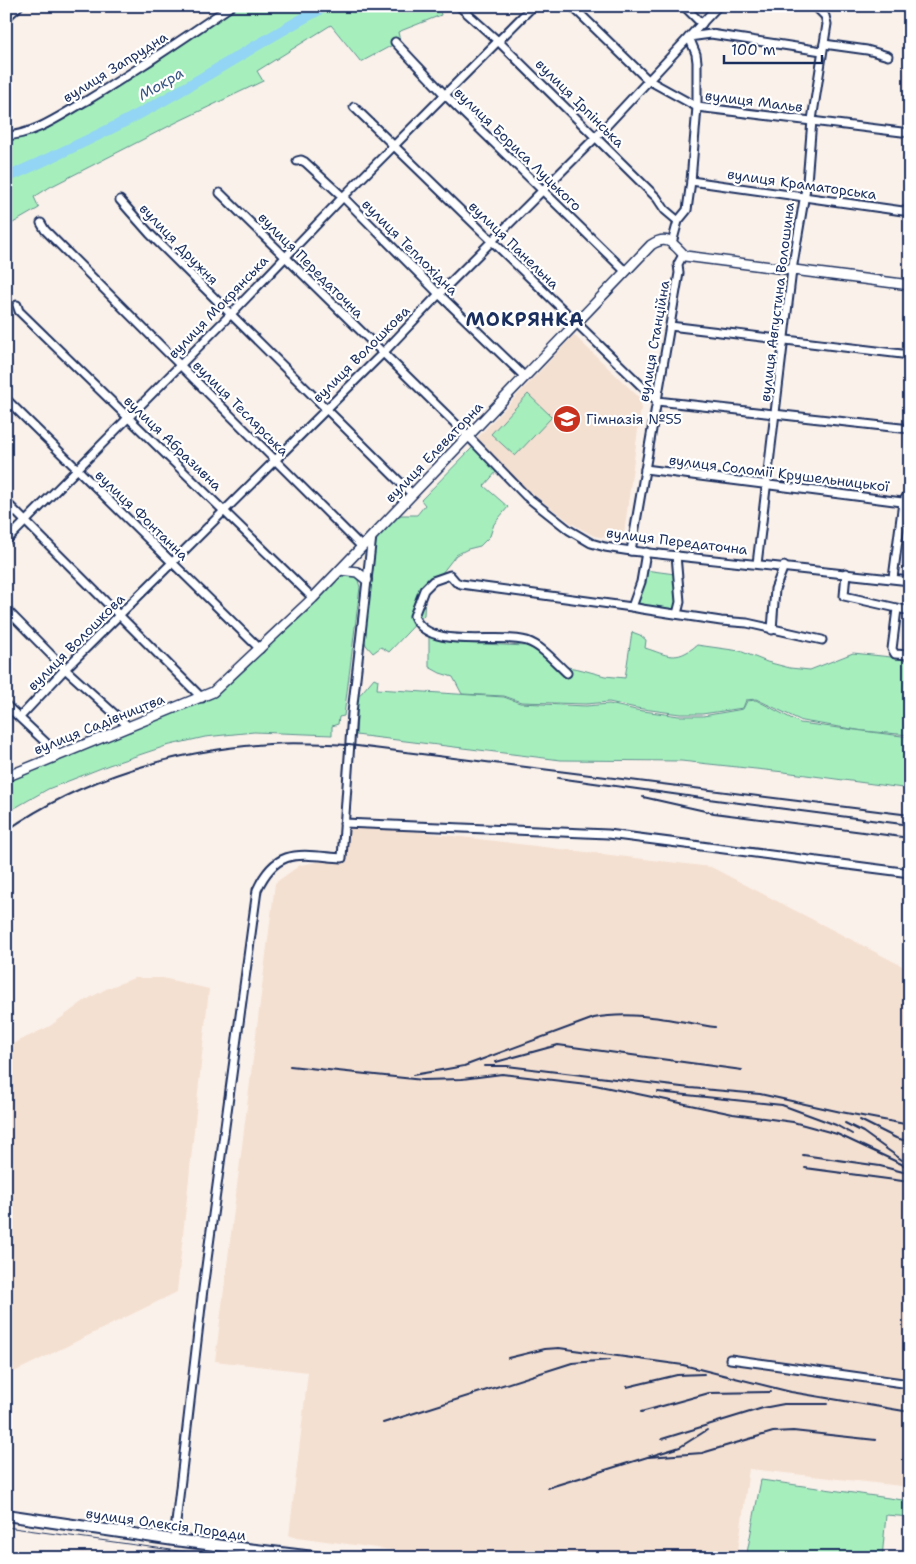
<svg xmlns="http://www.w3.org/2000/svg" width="916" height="1564" font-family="'Shantell Sans',sans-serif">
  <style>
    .built { fill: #f4e0d1 }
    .green { fill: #a6efbd; stroke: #608f8e }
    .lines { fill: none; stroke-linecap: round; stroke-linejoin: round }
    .river { stroke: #93d5f4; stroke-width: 11 }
    .minor-casing { stroke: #1b2f5e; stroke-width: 11 }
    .tertiary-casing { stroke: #1b2f5e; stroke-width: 12 }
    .secondary-casing { stroke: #1b2f5e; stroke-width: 14 }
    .minor { stroke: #fff; stroke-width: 7 }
    .tertiary { stroke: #fff; stroke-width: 9 }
    .secondary { stroke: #fff; stroke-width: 10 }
    .tram { stroke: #1b2f5e; stroke-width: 1 }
    .rail { stroke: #1b2f5e; stroke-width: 2 }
    .labels { text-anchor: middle; stroke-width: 4.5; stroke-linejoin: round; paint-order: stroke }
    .street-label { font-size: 14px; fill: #1b2f5e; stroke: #fff }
    .poi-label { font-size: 14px; fill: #1b2f5e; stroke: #fff; text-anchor: start }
    .water-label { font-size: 15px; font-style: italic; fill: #395884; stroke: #fff }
    .district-label { font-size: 19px; font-weight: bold; letter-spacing: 1px; fill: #1b2f5e; stroke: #fff }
  </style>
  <rect width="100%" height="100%" fill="#faf1ea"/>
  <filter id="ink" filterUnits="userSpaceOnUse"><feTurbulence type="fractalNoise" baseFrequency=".02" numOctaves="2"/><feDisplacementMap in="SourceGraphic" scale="10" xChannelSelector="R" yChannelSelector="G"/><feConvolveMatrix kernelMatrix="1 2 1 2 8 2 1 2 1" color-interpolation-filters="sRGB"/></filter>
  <g filter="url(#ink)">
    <!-- built -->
    <g class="built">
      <path d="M574 335 642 400 623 541 594 536 571 523 525 488 477 438Z"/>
      <path d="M344 823 711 867 910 970V1487L749 1469 737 1558H449L289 1536 308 1372 215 1361 275 883 300 865 342 858Z"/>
      <path d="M134 978H163L209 989 177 1292 6 1376V1047L50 1026 84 1001 108 988Z"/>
    </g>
    <!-- green -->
    <g class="green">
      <path d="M234 6H448L440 11 441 15 398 32 400 41 361 62 331 25 257 71 263 81 177 122 50 187 34 197 39 208 6 227V135L27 133 55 124 96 96 153 65Z"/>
      <path d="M528 394 552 417 515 456 491 434Z"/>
      <path d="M473 447 497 471 484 486 508 507 494 524 490 536 480 546 468 549 456 555 442 573 436 575 424 587 425 598 424 615 389 652 381 647 373 653 366 645 363 637 375 539 399 515H417L425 505 421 500Z"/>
      <path d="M645 570 675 574 677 605 675 611 639 607 637 604Z"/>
      <path d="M347 573 357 577 360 587 344 716 339 717 338 724 332 726V735L254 732 205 737 166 746 109 765 48 789 6 813V781L222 689 308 611 340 576Z"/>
      <path d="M632 632 640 635 646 640 645 648C668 655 675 663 697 645L740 651 767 662 790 668 810 670 853 653 910 659V735L864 731 802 721 756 699 746 700 743 708 702 714H680L636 708 609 702 586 704 521 702 504 696 462 694 453 677 440 673 429 667V637L458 643 527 646 547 651 562 666 579 669 605 676 625 678Z"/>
      <path d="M374 678 378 680 377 689 504 697 520 703 586 706 609 704 636 710 679 716H703L743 709 747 701 756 700 800 723 910 737V789L784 772 681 761 561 760 356 735 358 697Z"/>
      <path d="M761 1480 910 1501V1517L886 1515 882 1558H746Z"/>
    </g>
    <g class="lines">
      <!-- river -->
      <path class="river" d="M6 178C50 158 95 138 137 115 201 81 262 40 326 6"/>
      <defs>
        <g id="minor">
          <path d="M572 6 648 80 697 107 910 133"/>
          <path d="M684 6 702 24"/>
          <path d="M460 7 498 41 657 198 665 210 678 221"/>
          <path d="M6 18 19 6"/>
          <path d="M395 42 445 95 625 271"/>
          <path d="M824 44 867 50 888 56"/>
          <path d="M354 107 657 401 910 429"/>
          <path d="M6 136C36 134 61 115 86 101 136 71 183 39 231 6"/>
          <path d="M297 161 301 160 305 162 343 197 439 294 525 377"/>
          <path d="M691 181 910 212"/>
          <path d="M220 193 468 436 526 496 569 530 591 543 605 547 631 551 910 581"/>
          <path d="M120 200 150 234 412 494"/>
          <path d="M41 223 45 230 362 547"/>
          <path d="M672 243 678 221 687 210 691 181 697 107V62L696 54 689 37 711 34 822 51"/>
          <path d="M17 305 19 311 313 598"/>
          <path d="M670 326 910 355"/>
          <path d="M6 399 260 649"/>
          <path d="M645 469 910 503"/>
          <path d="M6 502 202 698"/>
          <path d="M6 541 230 315 343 197 533 6"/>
          <path d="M631 551 679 273 678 264 683 255"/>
          <path d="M676 555 680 602 677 614"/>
          <path d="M757 564 792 270 807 182 812 120 827 24 825 16 815 6"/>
          <path d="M846 573 844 596 910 611"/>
          <path d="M893 578 903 502 910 491"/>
          <path d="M632 607 641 582 646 552"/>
          <path d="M6 609 65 669 129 727"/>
          <path d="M897 609 892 649 895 654 910 655"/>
          <path d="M772 630 775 589 784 566"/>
          <path d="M567 673C555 662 542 646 527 641 498 632 428 652 414 616L424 590 433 581 450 575 456 582 461 584 632 607 642 609 721 621 747 623 822 640"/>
          <path d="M6 705 59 755"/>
          <path d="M20 717 65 669 383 353 439 294 595 138 718 6"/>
          <path d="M344 823 608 834 910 873"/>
          <path d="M730 1359 910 1384"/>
          <path d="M174 1540 203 1289 257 890C277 846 301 855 342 858L352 713 372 536"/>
        </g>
        <g id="tertiary">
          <path d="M340 570 357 572 367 580"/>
          <path d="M6 777 213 692 313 598 651 245C668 234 673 244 685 256L910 285"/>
        </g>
        <path id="secondary" d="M6 1515 174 1540 322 1558"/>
      </defs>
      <!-- minor casing -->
      <use href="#minor" class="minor-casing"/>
      <!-- tertiary casing -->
      <use href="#tertiary" class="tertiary-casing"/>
      <!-- secondary casing -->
      <use href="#secondary" class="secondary-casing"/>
      <!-- minor -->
      <use href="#minor" class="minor"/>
      <!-- tertiary -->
      <use href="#tertiary" class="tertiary"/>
      <!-- secondary -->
      <use href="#secondary" class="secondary"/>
      <!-- tram -->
      <path class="tram" d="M6 1527 229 1558"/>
      <!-- rail -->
      <g class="rail">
        <path d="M558 778 716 800 910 825"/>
        <path d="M643 797 714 813 910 838"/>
        <path d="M6 831C83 777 177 750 270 744 296 742 323 744 349 745L910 815"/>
        <path d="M496 1062 558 1045 742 1070"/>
        <path d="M290 1066 423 1080 462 1079 502 1074 595 1085 733 1114 793 1122 837 1134 910 1168"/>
        <path d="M484 1066H507L690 1088 760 1094 841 1112 910 1125"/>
        <path d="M413 1075 464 1066 594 1018C634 1010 675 1021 715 1027"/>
        <path d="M658 1092 782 1105 836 1125 852 1134"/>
        <path d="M860 1120 896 1138 910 1142"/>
        <path d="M845 1123 863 1132 902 1160"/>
        <path d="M803 1155 880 1166 907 1173"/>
        <path d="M805 1168 910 1182"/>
        <path d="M508 1358 545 1349 559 1348 683 1365 791 1392 910 1412"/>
        <path d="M627 1387 677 1375 704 1374"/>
        <path d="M641 1412 709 1393 771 1392"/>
        <path d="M383 1423 572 1363 610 1360"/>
        <path d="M662 1439 763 1408 784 1404H827"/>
        <path d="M648 1457 702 1453 773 1432 793 1431 876 1440"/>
        <path d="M547 1488 680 1447 707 1430"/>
      </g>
    </g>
  </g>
  <!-- icons -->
  <defs>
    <symbol id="school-disc" viewBox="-11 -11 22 22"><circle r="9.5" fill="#c8321e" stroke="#fff"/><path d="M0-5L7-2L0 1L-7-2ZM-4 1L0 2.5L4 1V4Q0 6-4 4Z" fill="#fff"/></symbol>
  </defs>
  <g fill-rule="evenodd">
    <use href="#school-disc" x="551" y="403" width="32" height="32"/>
  </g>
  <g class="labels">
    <!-- street labels -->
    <g class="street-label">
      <text transform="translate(115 67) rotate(-32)" y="5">вулиця Запрудна</text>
      <text transform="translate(754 101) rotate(7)" y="5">вулиця Мальв</text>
      <text transform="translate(580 103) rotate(45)" y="5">вулиця Ірпінська</text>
      <text transform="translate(518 149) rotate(44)" y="5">вулиця Бориса Луцького</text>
      <text transform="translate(802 184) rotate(8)" y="5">вулиця Краматорська</text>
      <text transform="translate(179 244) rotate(46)" y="5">вулиця Дружня</text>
      <text transform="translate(514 245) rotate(44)" y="5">вулиця Панельна</text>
      <text transform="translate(410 247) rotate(45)" y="5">вулиця Теплохідна</text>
      <text transform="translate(311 265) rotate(45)" y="5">вулиця Передаточна</text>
      <text transform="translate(777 302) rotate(-83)" y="5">вулиця Августина Волошина</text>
      <text transform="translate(218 307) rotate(-46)" y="5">вулиця Мокрянська</text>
      <text transform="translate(654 341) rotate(-80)" y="5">вулиця Станційна</text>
      <text transform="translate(361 354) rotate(-45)" y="5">вулиця Волошкова</text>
      <text transform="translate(241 408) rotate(45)" y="5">вулиця Теслярська</text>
      <text transform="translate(173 443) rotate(44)" y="5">вулиця Абразивна</text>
      <text transform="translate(434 452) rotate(-46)" y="5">вулиця Елеваторна</text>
      <text transform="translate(779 473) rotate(7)" y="5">вулиця Соломії Крушельницької</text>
      <text transform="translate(142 515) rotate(44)" y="5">вулиця Фонтанна</text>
      <text transform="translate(677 541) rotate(7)" y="5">вулиця Передаточна</text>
      <text transform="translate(76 642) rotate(-45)" y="5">вулиця Волошкова</text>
      <text transform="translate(99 724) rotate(-22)" y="5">вулиця Садівництва</text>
      <text transform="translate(166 1524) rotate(8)" y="5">вулиця Олексія Поради</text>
    </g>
    <!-- poi labels -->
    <g class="poi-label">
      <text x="586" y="424">Гімназія №55</text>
    </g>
    <!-- water labels -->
    <g class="water-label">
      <text transform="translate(161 84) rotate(-30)" y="5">Мокра</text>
    </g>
    <!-- district labels -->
    <g class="district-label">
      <text x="525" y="326">МОКРЯНКА</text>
    </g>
  </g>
  <!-- margin -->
  <rect width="916" height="1564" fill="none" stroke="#fff" stroke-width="25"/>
  <rect x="12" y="12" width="891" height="1539" fill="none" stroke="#1b2f5e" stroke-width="2" filter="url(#ink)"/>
  <!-- scale -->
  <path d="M724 55v8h98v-8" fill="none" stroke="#1b2f5e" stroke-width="2.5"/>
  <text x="731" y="55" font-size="15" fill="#1b2f5e" stroke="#ffffff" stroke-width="4" paint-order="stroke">100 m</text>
</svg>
